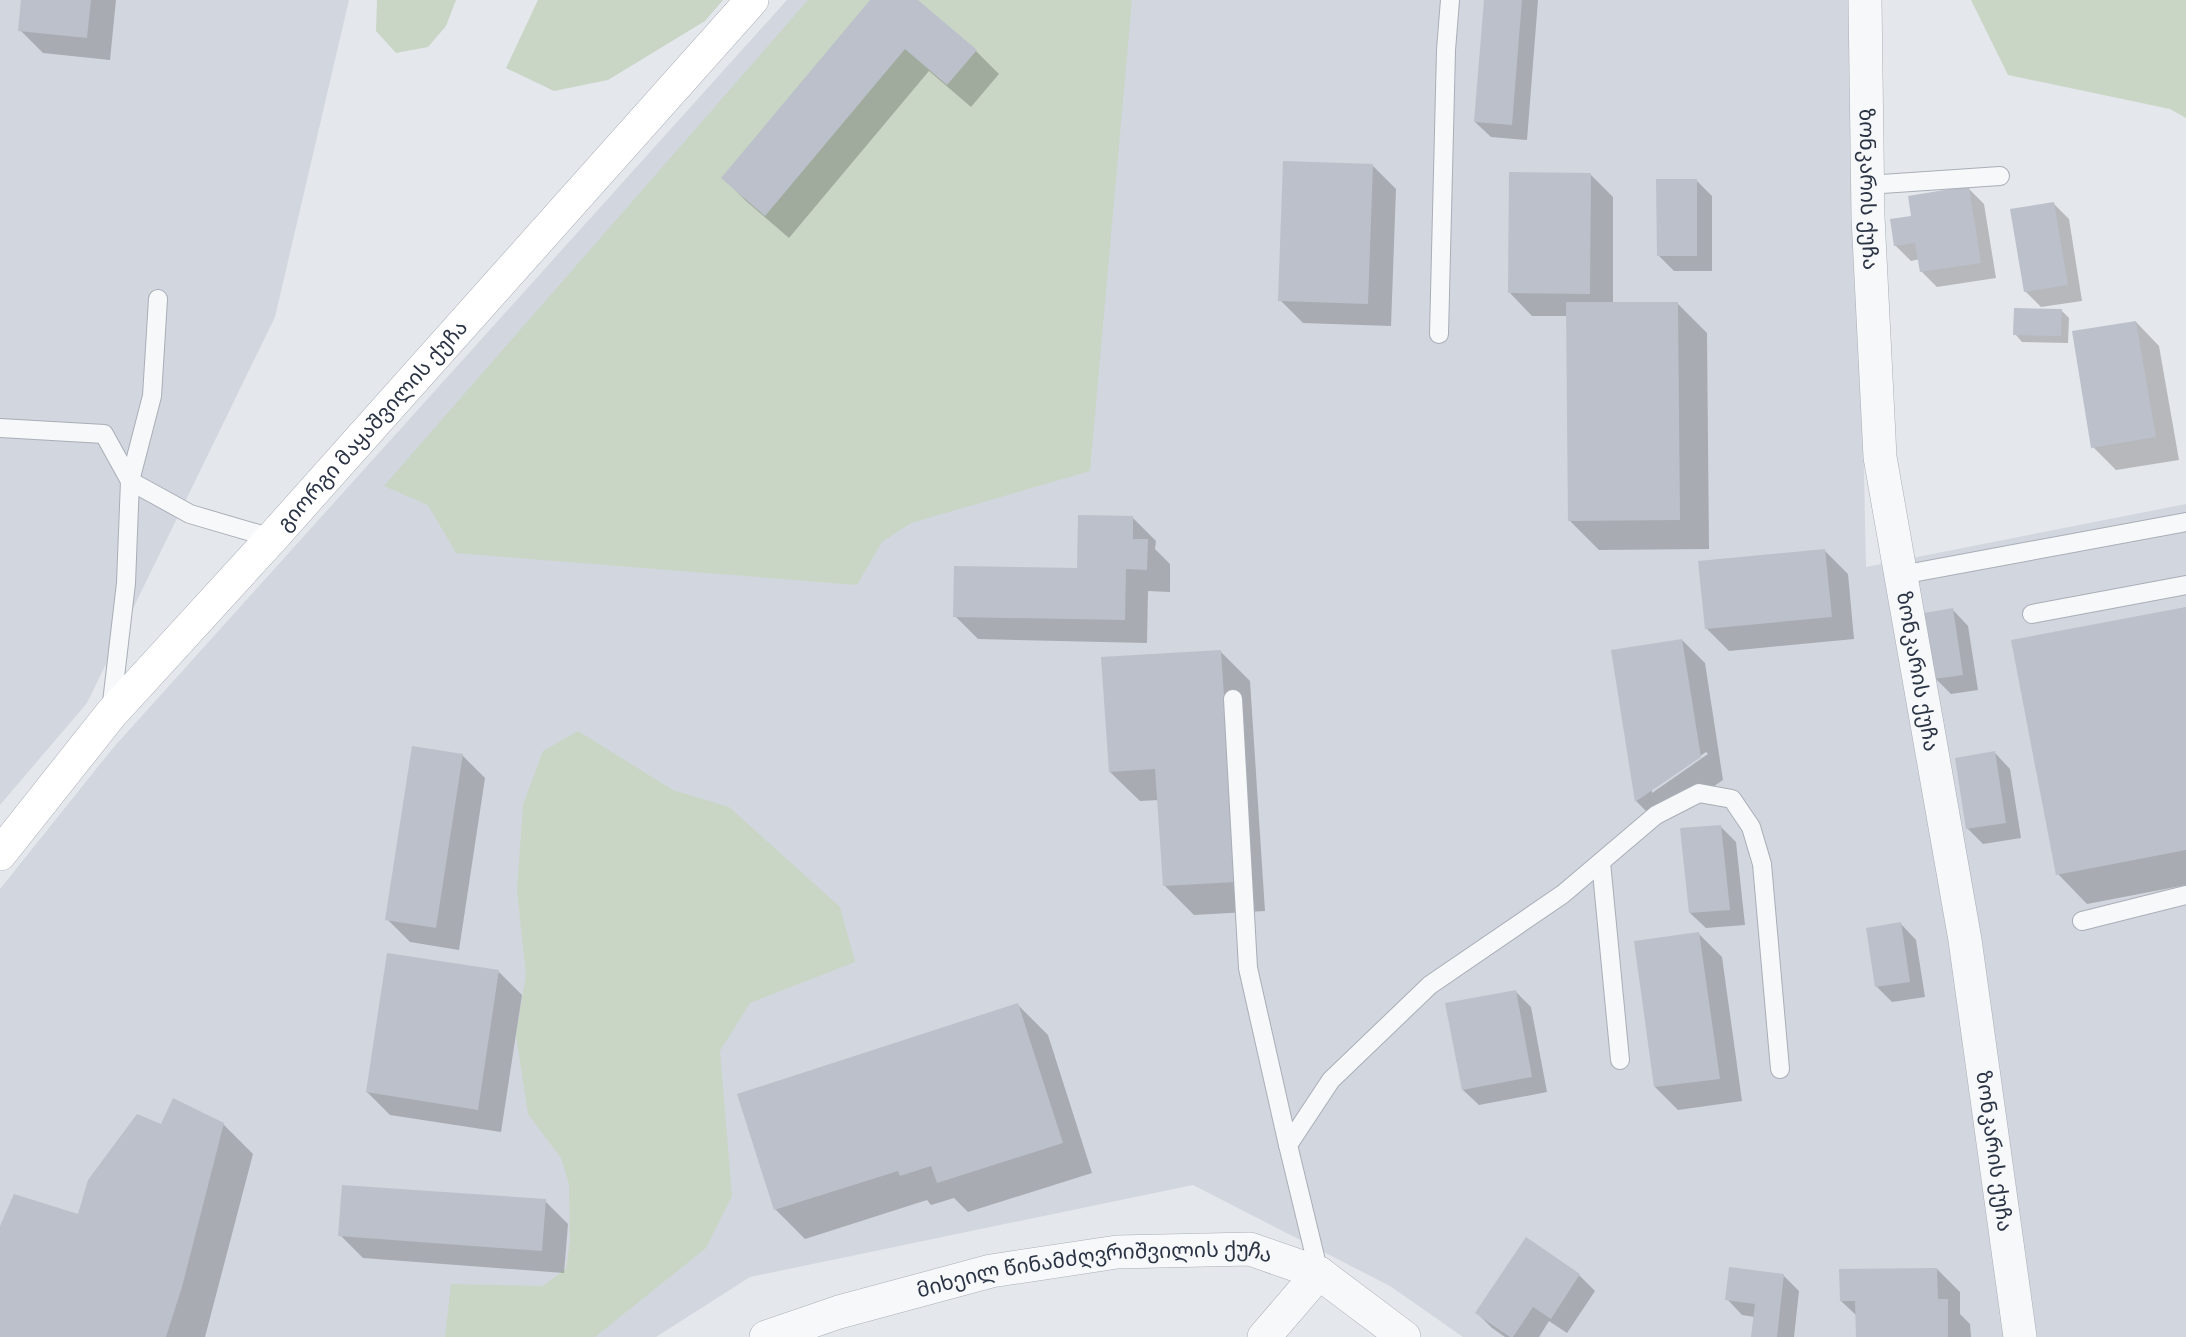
<svg xmlns="http://www.w3.org/2000/svg" width="2186" height="1337" font-family="'Public Sans','Noto Sans Georgian',sans-serif">
  <style>
    .built { fill: #d2d6de }
    .green { fill: #c9d6c5 }
    .shadow { fill: #0003; fill-rule: evenodd }
    .building { fill: #bbc0ca }
    .lines { fill: none; stroke-linecap: round; stroke-linejoin: round }
    .lane-casing { stroke: #a9aeb7; stroke-width: 20 }
    .street-casing { stroke: #a9aeb7; stroke-width: 34 }
    .secondary-casing { stroke: #a9aeb7; stroke-width: 34 }
    .lane { stroke: #f7f8fa; stroke-width: 18 }
    .street { stroke: #f7f8fa; stroke-width: 33 }
    .secondary { stroke: #fff; stroke-width: 33 }
    .labels { text-anchor: middle; stroke-width: 6; stroke-linejoin: round; paint-order: stroke }
    .street-label { font-size: 21px; fill: #2b3445; stroke: #f4f6f9 }
  </style>
  <rect width="100%" height="100%" fill="#e4e7ec"/>
  <!-- built -->
  <g class="built">
    <path d="M0 0H349L275 317 87 703 0 805Z"/>
    <path d="M787 0H1854L1866 567 2186 504V1337H1463L1390 1286 1193 1185 750 1277 656 1337H0V889L113 748Z"/>
  </g>
  <!-- green -->
  <g class="green">
    <path d="M377 0H456L446 26 428 47 396 53 376 31Z"/>
    <path d="M538 0H723L705 21 608 80 554 91 506 68Z"/>
    <path d="M808 0H1132L1090 471 911 523 882 542 857 585 456 553 428 505 384 486Z"/>
    <path d="M1971 0H2186V118L2170 109 2008 75Z"/>
    <path d="M578 731 673 790 729 807 840 907 855 962 750 1003 720 1051 732 1196 706 1248 595 1337H445L451 1284 543 1286 566 1269 570 1241 569 1184 561 1158 528 1114 516 1035 526 975 517 890 523 805 543 751Z"/>
  </g>
  <!-- shadow -->
  <g class="shadow">
    <path d="M23 0H116L110 60 43 53 20 30Z"/>
    <path d="M872 0H916L976 51 999 74 971 107 929 71 789 238 746 201 723 178Z"/>
    <path d="M1485 0H1538L1527 140 1491 137 1475 122Z"/>
    <path d="M1373 166 1396 189 1391 326 1303 323 1280 300Z"/>
    <path d="M1590 174 1613 197V304L1677 303 1707 333 1709 549 1599 550 1569 520 1567 316H1532L1509 292Z"/>
    <path d="M1696 180 1712 196V271H1674L1658 255Z"/>
    <path d="M1968 188 1984 204 1996 278 1937 287 1922 272 1920 259 1911 261 1895 245 1913 217Z"/>
    <path d="M2054 204 2069 219 2082 301 2041 307 2025 291Z"/>
    <path d="M2061 310 2069 318 2068 343 2022 342 2015 334Z"/>
    <path d="M2136 322 2159 346 2179 460 2116 470 2093 447Z"/>
    <path d="M1133 518 1156 541 1155 549 1170 564V592L1148 591 1147 643 978 639 955 616 1078 570Z"/>
    <path d="M1825 551 1848 574 1854 639 1729 651 1706 628Z"/>
    <path d="M2186 608V885L2087 904 2058 874Z"/>
    <path d="M1953 610 1968 626 1978 690 1951 694 1935 678Z"/>
    <path d="M1682 640 1705 663 1723 780 1659 824 1637 802 1612 651ZM1706 752 1708 754 1652 793V789Z"/>
    <path d="M1220 651 1250 681 1265 911 1194 915 1165 886 1159 800 1140 801 1110 772Z"/>
    <path d="M1995 753 2010 769 2021 838 1983 844 1967 828Z"/>
    <path d="M462 755 485 778 459 950 410 942 387 919Z"/>
    <path d="M1720 826 1736 842 1745 925 1706 928 1690 913Z"/>
    <path d="M1901 924 1916 940 1925 997 1892 1002 1877 987Z"/>
    <path d="M1699 934 1722 957 1742 1101 1678 1110 1655 1087Z"/>
    <path d="M499 972 522 995 501 1132 390 1115 367 1092Z"/>
    <path d="M1516 992 1531 1007 1547 1092 1479 1105 1463 1090Z"/>
    <path d="M1018 1005 1048 1035 1092 1173 968 1212 954 1198 931 1205 927 1200 805 1239 775 1209Z"/>
    <path d="M223 1124 253 1154 205 1337H0V1230L79 1215 161 1126Z"/>
    <path d="M545 1201 568 1224 564 1273 363 1258 340 1235Z"/>
    <path d="M1526 1239 1579 1275 1595 1291 1567 1333 1549 1321 1539 1337H1505L1492 1328 1477 1313Z"/>
    <path d="M1937 1269 1960 1292V1314L1970 1324 1971 1337H1857V1316L1841 1301Z"/>
    <path d="M1784 1276 1799 1291 1794 1337H1753L1755 1317 1742 1315 1727 1299Z"/>
  </g>
  <!-- building -->
  <g class="building">
    <path d="M21 0H91L87 38 18 31Z"/>
    <path d="M870 0H918L977 50 947 85 905 49 765 216 721 178Z"/>
    <path d="M1484 0H1522L1512 125 1474 122Z"/>
    <path d="M1283 161 1373 164 1368 304 1278 301Z"/>
    <path d="M1509 172 1591 173 1590 294 1508 293Z"/>
    <path d="M1656 179H1697V256H1657Z"/>
    <path d="M1969 186 1981 263 1920 272 1915 243 1894 246 1890 219 1911 216 1908 196Z"/>
    <path d="M2054 202 2068 285 2024 292 2010 209Z"/>
    <path d="M1566 302H1678L1680 520 1568 521Z"/>
    <path d="M2014 308 2062 309 2061 336 2013 335Z"/>
    <path d="M2136 321 2156 437 2091 448 2072 331Z"/>
    <path d="M1078 515 1133 516V539H1148L1147 570 1126 569 1125 620 953 617 954 566 1077 568Z"/>
    <path d="M1825 549 1832 617 1705 629 1698 561Z"/>
    <path d="M2186 607V850L2056 875 2011 640Z"/>
    <path d="M1953 608 1963 675 1934 679 1924 613Z"/>
    <path d="M1682 639 1701 757 1635 802 1611 650Z"/>
    <path d="M1221 650 1236 882 1163 886 1155 769 1109 772 1101 657Z"/>
    <path d="M412 746 463 754 436 928 385 920Z"/>
    <path d="M1995 751 2006 823 1966 829 1955 758Z"/>
    <path d="M1721 825 1730 910 1689 913 1680 828Z"/>
    <path d="M1901 922 1910 982 1875 987 1866 928Z"/>
    <path d="M1699 932 1720 1079 1654 1087 1634 941Z"/>
    <path d="M387 953 499 970 478 1110 366 1092Z"/>
    <path d="M1516 990 1532 1077 1462 1090 1445 1003Z"/>
    <path d="M1018 1003 1063 1143 937 1183 931 1166 900 1176 898 1171 774 1210 737 1094Z"/>
    <path d="M173 1098 224 1123 182 1287 166 1337H0V1226L14 1194 78 1214 88 1180 137 1114 161 1124Z"/>
    <path d="M342 1185 546 1199 542 1251 338 1236Z"/>
    <path d="M1526 1237 1580 1274 1551 1319 1533 1307 1513 1337H1510L1475 1313Z"/>
    <path d="M1729 1267 1784 1274 1777 1337H1751L1755 1304 1725 1300Z"/>
    <path d="M1937 1268 1938 1299H1948V1337H1856L1855 1301H1840L1839 1269Z"/>
  </g>
  <g class="lines">
    <defs>
      <g id="lane">
        <path d="M1867 185 2000 176"/>
        <path d="M1439 334 1446 50 1450 0"/>
        <path d="M0 428 104 434 130 481 190 514 272 538"/>
        <path d="M1901 575 2186 522"/>
        <path d="M2032 614 2186 585"/>
        <path d="M1233 699 1248 968 1288 1145"/>
        <path d="M111 711 126 583 130 481 152 396 158 299"/>
        <path d="M1601 862 1620 1060"/>
        <path d="M2082 921 2186 895"/>
        <path d="M1319 1273 1288 1145 1331 1080 1430 985 1563 894 1656 815 1699 793 1732 799 1751 827 1762 864 1780 1069"/>
      </g>
      <g id="street">
        <path id="s1" d="M1865 0 1868 217 1880 457 1965 940 2020 1337"/>
        <path id="s2" d="M766 1337 839 1312 991 1271 1117 1252 1250 1249 1319 1273 1404 1337"/>
        <path d="M1264 1337 1319 1273"/>
      </g>
      <g id="secondary">
        <path id="s3" d="M0 854 111 714 272 538 752 0"/>
      </g>
    </defs>
    <!-- lane casing -->
    <use href="#lane" class="lane-casing"/>
    <!-- street casing -->
    <use href="#street" class="street-casing"/>
    <!-- secondary casing -->
    <use href="#secondary" class="secondary-casing"/>
    <!-- lane -->
    <use href="#lane" class="lane"/>
    <!-- street -->
    <use href="#street" class="street"/>
    <!-- secondary -->
    <use href="#secondary" class="secondary"/>
  </g>
  <g class="labels">
    <!-- street labels -->
    <g class="street-label">
      <text dy="7" stroke="none"><textPath href="#s1" startOffset="189">ზონკარის ქუჩა</textPath></text>
      <text dy="7" stroke="none"><textPath href="#s3" startOffset="568">გიორგი მაყაშვილის ქუჩა</textPath></text>
      <text dy="7" stroke="none"><textPath href="#s1" startOffset="675">ზონკარის ქუჩა</textPath></text>
      <text dy="7" stroke="none"><textPath href="#s1" startOffset="1161">ზონკარის ქუჩა</textPath></text>
      <text dy="7" stroke="none"><textPath href="#s2" startOffset="338">მიხეილ წინამძღვრიშვილის ქუჩა</textPath></text>
    </g>
  </g>
</svg>
